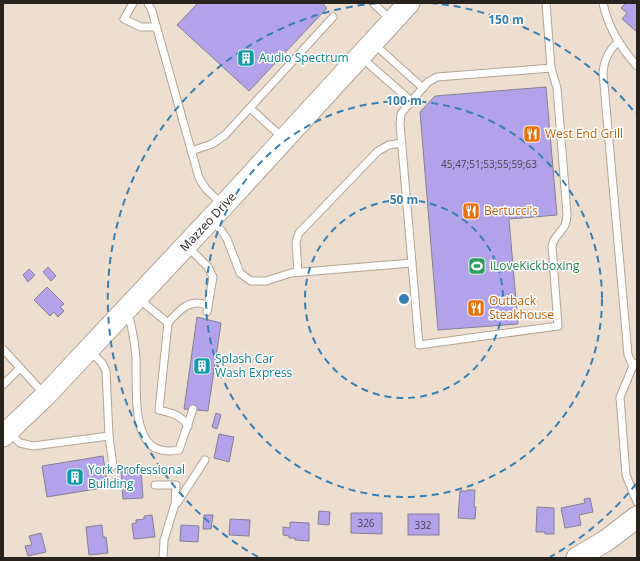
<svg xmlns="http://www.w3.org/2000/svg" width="640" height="561" font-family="'Open Sans',sans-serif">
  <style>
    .building { fill: #b1a2e9; stroke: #848192 }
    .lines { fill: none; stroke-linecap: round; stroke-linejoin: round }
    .lane-casing { stroke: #b2a596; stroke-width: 9 }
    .secondary-casing { stroke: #b2a596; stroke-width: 23 }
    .lane { stroke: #fff; stroke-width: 7 }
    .secondary { stroke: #fff; stroke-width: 21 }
    .ring { fill: none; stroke: #367fb3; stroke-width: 2; stroke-dasharray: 7 5 }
    .labels { text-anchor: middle; stroke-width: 3; stroke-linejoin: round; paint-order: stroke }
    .number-label { font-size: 10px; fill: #4a4350 }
    .culture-label { font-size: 12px; fill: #0d838f; stroke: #fff; text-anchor: start }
    .food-label { font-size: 12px; fill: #c56008; stroke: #fff; text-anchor: start }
    .street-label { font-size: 12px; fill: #28231d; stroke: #fff }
    .leisure-label { font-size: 12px; fill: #27864d; stroke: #fff; text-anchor: start }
    .centre { fill: #367fb3; stroke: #fff; stroke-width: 2 }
    .ring-label { font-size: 12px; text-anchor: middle; font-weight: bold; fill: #367fb3; stroke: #fff; stroke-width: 3; stroke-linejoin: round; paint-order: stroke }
  </style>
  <rect width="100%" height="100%" fill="#eddecf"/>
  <!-- building -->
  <g class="building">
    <path d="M198 3H322L327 8 249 91 177 25Z"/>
    <path d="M626 3H637V32L622 19 627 13 621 8Z"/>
    <path d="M546 87 557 215 509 219 518 324 438 330 420 112 435 96Z"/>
    <path d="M48 267 56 276 51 281 43 272Z"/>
    <path d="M29 269 35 275 28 282 23 275Z"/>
    <path d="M47 287 64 304 60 307 64 311 58 317 54 312 50 316 34 300Z"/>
    <path d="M197 317 221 323 208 411 184 409Z"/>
    <path d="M216 413 221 415 217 429 212 427Z"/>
    <path d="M219 434 234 437 229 462 214 458Z"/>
    <path d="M103 456 108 487 47 497 42 466Z"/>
    <path d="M141 469 143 498 123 499 121 471Z"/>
    <path d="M467 490H475L474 507H476L475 519 458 518 460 491H467Z"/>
    <path d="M590 498 593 512 579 515 581 525 565 528 561 508 585 503 584 499Z"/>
    <path d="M537 507 554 508V534H545V532H536Z"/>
    <path d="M319 511 330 512 329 525 318 524Z"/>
    <path d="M351 513H382V534L351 533Z"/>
    <rect x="408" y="514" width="31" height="21"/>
    <path d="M152 515 155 537 134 539 132 524 136 523V520L144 519V516Z"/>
    <path d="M204 515H213L211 529H203Z"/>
    <path d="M230 519 250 520 249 536 229 535Z"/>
    <path d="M290 522 309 523V541L295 540V538H289V536L283 535V527L290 528Z"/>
    <path d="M102 525 103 537H106L108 553 89 555 86 527Z"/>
    <path d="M181 525 199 526 198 542 180 541Z"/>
    <path d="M41 533 46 552 28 556 25 546 32 545 29 536Z"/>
  </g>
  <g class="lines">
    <defs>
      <g id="lane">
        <path d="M133 3 124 19 141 27H156"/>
        <path d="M148 3 152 11 199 178 206 189 222 204"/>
        <path d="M373 3 392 21"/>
        <path d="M546 3 551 68 557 88 567 214C567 232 555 232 552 246L558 326 419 345 400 124 401 114 407 106 428 82 437 77 551 68"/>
        <path d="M603 3C608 28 620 47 637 66"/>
        <path d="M618 42C608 51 604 60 603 73L628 355 633 366 637 363"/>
        <path d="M374 44 423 88"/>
        <path d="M362 58 411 101"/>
        <path d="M250 108 284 139"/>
        <path d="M191 151 212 144 225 135 333 17"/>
        <path d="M212 221 221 230 227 239 240 273 251 281H266L291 273 412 263"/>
        <path d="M188 247 208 267 213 277 207 312"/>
        <path d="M298 272 296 242 299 233 378 151 389 145 402 143"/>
        <path d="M139 299 168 323C179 310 191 297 208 306"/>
        <path d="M128 312C132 328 135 342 136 358 137 382 132 430 152 446 158 451 171 452 179 450L193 409"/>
        <path d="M168 323 159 410C171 413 180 414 188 426"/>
        <path d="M3 349 44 394"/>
        <path d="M90 351 102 363 106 371 109 436 113 466"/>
        <path d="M633 366 620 397 626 475 637 502"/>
        <path d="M3 385 20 368"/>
        <path d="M9 433 20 443 33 446 109 436"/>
        <path d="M155 485H176L175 504 164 540 163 558"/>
        <path d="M177 503 205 460"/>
      </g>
      <g id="secondary">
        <path d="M3 436 45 396 223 206 409 3"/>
        <path d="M577 558 607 540 637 517"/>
      </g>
    </defs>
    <!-- lane casing -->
    <use href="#lane" class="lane-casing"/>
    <!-- secondary casing -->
    <use href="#secondary" class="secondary-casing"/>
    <!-- lane -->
    <use href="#lane" class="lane"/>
    <!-- secondary -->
    <use href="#secondary" class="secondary"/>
  </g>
  <!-- distance rings -->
  <g class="ring">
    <circle cx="404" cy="299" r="99"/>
    <circle cx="404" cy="299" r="198"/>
    <path d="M636 484A297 297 0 0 1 550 557M258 557A297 297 0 0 1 378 3M430 3A297 297 0 0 1 636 114"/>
  </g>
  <!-- icons -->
  <defs>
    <symbol id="building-square" viewBox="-11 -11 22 22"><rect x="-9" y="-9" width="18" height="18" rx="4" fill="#0f9aa8" stroke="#fff"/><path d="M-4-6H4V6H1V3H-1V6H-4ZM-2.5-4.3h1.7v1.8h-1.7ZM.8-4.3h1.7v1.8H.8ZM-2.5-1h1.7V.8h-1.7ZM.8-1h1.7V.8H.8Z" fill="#fff"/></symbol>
    <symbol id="restaurant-square" viewBox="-11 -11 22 22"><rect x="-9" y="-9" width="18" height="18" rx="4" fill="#e8710a" stroke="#fff"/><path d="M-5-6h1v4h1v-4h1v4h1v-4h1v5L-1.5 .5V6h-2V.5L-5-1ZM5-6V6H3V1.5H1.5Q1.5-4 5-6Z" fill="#fff"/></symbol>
    <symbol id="stadium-square" viewBox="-11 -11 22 22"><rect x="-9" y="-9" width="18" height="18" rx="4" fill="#2e9e5b" stroke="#fff"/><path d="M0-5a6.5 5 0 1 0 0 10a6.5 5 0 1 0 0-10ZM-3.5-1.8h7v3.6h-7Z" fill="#fff"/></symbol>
  </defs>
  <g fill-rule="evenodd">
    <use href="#building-square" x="236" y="48" width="20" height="20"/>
    <use href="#restaurant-square" x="522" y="124" width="20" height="20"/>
    <use href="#restaurant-square" x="461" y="201" width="20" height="20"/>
    <use href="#stadium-square" x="467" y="256" width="20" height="20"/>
    <use href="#restaurant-square" x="466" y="298" width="20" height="20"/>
    <use href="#building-square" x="192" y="356" width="20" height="20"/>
    <use href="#building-square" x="65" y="467" width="20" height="20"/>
  </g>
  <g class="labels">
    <!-- number labels -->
    <g class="number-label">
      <text x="489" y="168">45;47;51;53;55;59;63</text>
      <text x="366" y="527">326</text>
      <text x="423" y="529">332</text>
    </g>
    <!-- culture labels -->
    <g class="culture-label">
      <text x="259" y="62">Audio Spectrum</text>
      <text x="215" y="363">Splash Car<tspan x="215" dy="14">Wash Express</tspan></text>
      <text x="88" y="474">York Professional<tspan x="88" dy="14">Building</tspan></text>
    </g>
    <!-- food labels -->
    <g class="food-label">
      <text x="545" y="138">West End Grill</text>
      <text x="484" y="215">Bertucci's</text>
      <text x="489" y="305">Outback<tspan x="489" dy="14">Steakhouse</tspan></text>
    </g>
    <!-- street labels -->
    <g class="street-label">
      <text transform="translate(208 222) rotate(-47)" y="4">Mazzeo Drive</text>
    </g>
    <!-- leisure labels -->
    <g class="leisure-label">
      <text x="490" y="270">iLoveKickboxing</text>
    </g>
  </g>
  <circle cx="404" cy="299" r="6" class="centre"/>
  <g class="ring-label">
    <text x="506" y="24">150 m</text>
    <text x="404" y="105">100 m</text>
    <text x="404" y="204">50 m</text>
  </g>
  <!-- border -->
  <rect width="640" height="561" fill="none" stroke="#28231d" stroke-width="8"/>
</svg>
